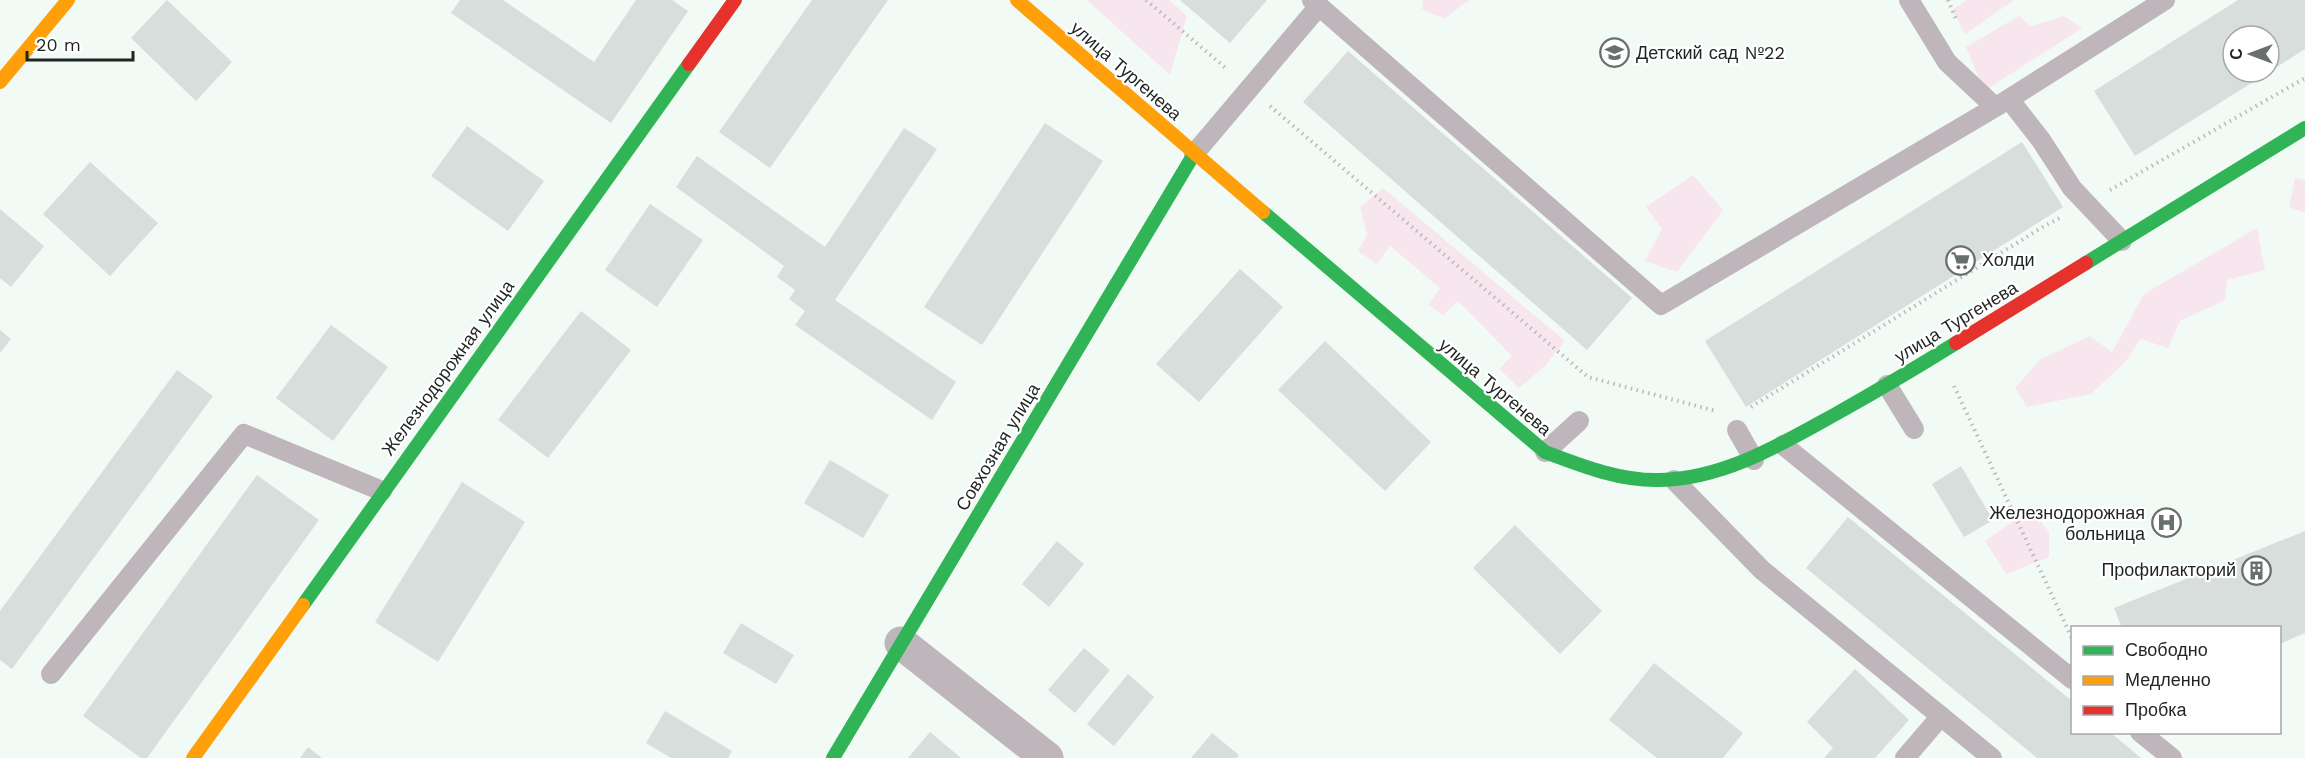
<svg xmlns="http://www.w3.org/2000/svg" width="2305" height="758" font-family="'Work Sans',sans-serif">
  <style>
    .green { fill: #f8e6ee }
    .building { fill: #d7dedb }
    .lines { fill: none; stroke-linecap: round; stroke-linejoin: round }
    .path { stroke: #bbb9ba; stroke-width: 4; stroke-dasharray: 1.5 4.5; stroke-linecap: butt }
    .lane { stroke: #beb6ba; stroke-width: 20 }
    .street { stroke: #beb6ba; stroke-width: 33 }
    .fast { stroke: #30b455; stroke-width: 14 }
    .slow { stroke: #ff9f0a; stroke-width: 14 }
    .jam { stroke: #e5322d; stroke-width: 14 }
    .labels { text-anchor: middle; stroke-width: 4.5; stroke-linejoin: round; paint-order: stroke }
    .poi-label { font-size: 18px; fill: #1f2522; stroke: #fff; text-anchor: start }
    .street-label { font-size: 18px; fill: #1f2522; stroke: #fff }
  </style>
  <rect width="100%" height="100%" fill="#f1faf5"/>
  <!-- green -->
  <g class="green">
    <path d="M1087 0H1169L1187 16 1170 75Z"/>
    <path d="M1423 0H1469L1444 19 1422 9Z"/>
    <path d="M1967 0H2014L1965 34 1952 10Z"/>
    <path d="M2019 16 2031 26 2064 16 2082 28 1984 91 1966 47Z"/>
    <path d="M1693 175 1723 210 1677 272 1645 261 1662 229 1646 207Z"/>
    <path d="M2295 178 2305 180V213L2289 207Z"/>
    <path d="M1383 188 1565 341 1545 366 1519 388 1499 369 1512 356 1458 301 1443 315 1428 305 1440 288 1390 246 1377 264 1358 251 1367 235 1360 207Z"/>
    <path d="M2257 228 2265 270 2227 280 2225 300 2180 321 2168 348 2141 339 2125 362 2091 394 2027 407 2015 388 2041 359 2090 336 2112 352 2144 294Z"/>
    <path d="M2031 509 2049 532V557L2006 574 1985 541Z"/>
  </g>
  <!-- building -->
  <g class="building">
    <path d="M167 0 232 62 196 101 131 38Z"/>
    <path d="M460 0H503L594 62 636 0H672L688 11 611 123 451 13Z"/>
    <path d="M812 0H888L770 168 719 132Z"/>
    <path d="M1180 0H1267L1230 43Z"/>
    <path d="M2238 0H2305V49L2269 72V36H2233V72H2269L2135 156 2094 91Z"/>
    <path d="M1348 51 1632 298 1587 350 1303 102Z"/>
    <path d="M1045 123 1103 161 982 345 924 307Z"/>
    <path d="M467 126 544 181 508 231 431 176Z"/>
    <path d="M904 128 937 149 835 300 956 382 932 420 795 325 805 311 789 299 795 290 777 277 784 266 676 187 697 156 825 247Z"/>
    <path d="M2022 142 2063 207 1746 407 1705 341Z"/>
    <path d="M90 162 158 223 110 276 43 214Z"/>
    <path d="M650 204 703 240 657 307 605 270Z"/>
    <path d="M0 209 44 246 11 287 0 278Z"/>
    <path d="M1240 269 1283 307 1199 402 1156 364Z"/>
    <path d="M581 311 631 350 548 458 498 420Z"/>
    <path d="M331 325 388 367 333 441 276 398Z"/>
    <path d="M0 330 11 339 0 353Z"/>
    <path d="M1325 341 1431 442 1385 491 1278 390Z"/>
    <path d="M177 370 213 396 12 669 0 660V611Z"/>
    <path d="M830 460 889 495 863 538 804 503Z"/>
    <path d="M1961 466 1993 520 1964 537 1932 484Z"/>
    <path d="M257 475 319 520 147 758H141L83 716Z"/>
    <path d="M462 482 525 522 438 662 375 622Z"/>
    <path d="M1848 517 2072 701V732H2110L2141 758H2037L1806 568Z"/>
    <path d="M1515 525 1602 611 1560 654 1473 568Z"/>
    <path d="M2305 531V633L2280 644V628H2122L2114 608Z"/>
    <path d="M1057 541 1084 564 1049 607 1022 584Z"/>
    <path d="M741 623 794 655 776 684 723 653Z"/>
    <path d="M1084 648 1110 670 1075 713 1048 690Z"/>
    <path d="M1654 663 1743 733 1723 758H1657L1609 720Z"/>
    <path d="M1855 669 1909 720 1875 758H1824L1833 748 1807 722Z"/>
    <path d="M1128 674 1154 697 1114 746 1087 724Z"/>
    <path d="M665 711 732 751 728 758H671L646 743Z"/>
    <path d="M930 732 961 758H908Z"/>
    <path d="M1212 733 1239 755 1237 758H1191Z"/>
    <path d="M308 747 322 758H300Z"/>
  </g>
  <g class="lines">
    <!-- path -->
    <g class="path">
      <path d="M1146 0 1228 70"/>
      <path d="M1948 0 1956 19"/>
      <path d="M1270 106 1588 377 1716 411"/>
      <path d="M2110 190 2305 78"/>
      <path d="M1954 386 2072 638"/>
      <path d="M1751 407 2046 225 2062 217"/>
    </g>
    <!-- lane -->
    <g class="lane">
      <path d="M1312 0 1661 305 2009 99 2165 0"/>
      <path d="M1909 0 1947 62 1995 107"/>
      <path d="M2009 99 2041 140 2072 188 2122 241"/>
      <path d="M1194 154 1319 6"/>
      <path d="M1887 385 1914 429"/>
      <path d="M1737 430 1754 460"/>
      <path d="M1783 445 2072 679"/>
      <path d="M1545 452 1579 421"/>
      <path d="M1674 480 1762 570 1992 758"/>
      <path d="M51 674 244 434 382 491"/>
      <path d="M2140 732 2172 758"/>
      <path d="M1905 758 1941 716"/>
    </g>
    <!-- street -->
    <path class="street" d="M901 643 1047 758"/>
    <!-- fast -->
    <g class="fast">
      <path d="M1263 212 1545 452C1582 466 1620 481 1660 480 1723 479 1780 445 1834 415 1875 392 1916 368 1956 343"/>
      <path d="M2086 263 2305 128"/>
      <path d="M303 605 689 64"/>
      <path d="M833 758 1194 154"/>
    </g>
    <!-- slow -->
    <g class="slow">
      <path d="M1017 0 1263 212"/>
      <path d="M0 82 68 0"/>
      <path d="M193 758 303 605"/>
    </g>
    <!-- jam -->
    <g class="jam">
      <path d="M689 64 735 0"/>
      <path d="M1956 343 2086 263"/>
    </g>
  </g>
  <!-- icons -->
  <defs>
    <symbol id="school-ring" viewBox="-11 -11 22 22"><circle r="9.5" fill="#fff" stroke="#68706c" stroke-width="1.5"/><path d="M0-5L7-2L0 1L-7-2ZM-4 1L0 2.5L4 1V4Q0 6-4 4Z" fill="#68706c"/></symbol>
    <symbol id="supermarket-ring" viewBox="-11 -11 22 22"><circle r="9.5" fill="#fff" stroke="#68706c" stroke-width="1.5"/><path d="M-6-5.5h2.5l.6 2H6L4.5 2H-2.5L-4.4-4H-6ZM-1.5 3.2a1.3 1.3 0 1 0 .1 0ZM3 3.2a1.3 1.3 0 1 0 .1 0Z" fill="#68706c"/></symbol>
    <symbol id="hospital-ring" viewBox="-11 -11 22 22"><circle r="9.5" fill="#fff" stroke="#68706c" stroke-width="1.5"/><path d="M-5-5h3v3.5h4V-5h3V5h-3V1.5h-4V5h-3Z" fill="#68706c"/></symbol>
    <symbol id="building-ring" viewBox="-11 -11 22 22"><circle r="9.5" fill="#fff" stroke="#68706c" stroke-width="1.5"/><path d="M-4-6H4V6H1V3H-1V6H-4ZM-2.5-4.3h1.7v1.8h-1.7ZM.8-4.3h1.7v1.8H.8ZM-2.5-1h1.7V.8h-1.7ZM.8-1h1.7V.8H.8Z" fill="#68706c"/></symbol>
  </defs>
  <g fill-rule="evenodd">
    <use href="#school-ring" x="1598" y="36" width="33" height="33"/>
    <use href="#supermarket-ring" x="1944" y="244" width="33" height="33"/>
    <use href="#hospital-ring" x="2150" y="506" width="33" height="33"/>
    <use href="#building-ring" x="2240" y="554" width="33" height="33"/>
  </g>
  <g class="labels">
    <!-- poi labels -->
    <g class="poi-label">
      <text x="1636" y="59">Детский сад №22</text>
      <text x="1982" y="266">Холди</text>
      <text x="2145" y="519" text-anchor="end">Железнодорожная<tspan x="2145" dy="21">больница</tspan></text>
      <text x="2236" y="576" text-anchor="end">Профилакторий</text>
    </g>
    <!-- street labels -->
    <g class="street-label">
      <text transform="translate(1126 71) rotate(41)" y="6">улица Тургенева</text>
      <text transform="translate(1956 322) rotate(-31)" y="6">улица Тургенева</text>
      <text transform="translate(448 368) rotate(-54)" y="6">Железнодорожная улица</text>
      <text transform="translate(1495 387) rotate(40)" y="6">улица Тургенева</text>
      <text transform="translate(998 447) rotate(-59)" y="6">Совхозная улица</text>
    </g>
  </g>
  <!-- legend -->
  <rect x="2071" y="626" width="210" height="108" fill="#ffffff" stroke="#a5a8a7" stroke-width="1.5"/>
  <rect x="2083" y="646" width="30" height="9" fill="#30b455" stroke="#a5a8a7" stroke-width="1.5"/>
  <text x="2125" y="656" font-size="18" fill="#1f2522">Свободно</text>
  <rect x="2083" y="676" width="30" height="9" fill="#ff9f0a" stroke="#a5a8a7" stroke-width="1.5"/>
  <text x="2125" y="686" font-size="18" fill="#1f2522">Медленно</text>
  <rect x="2083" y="706" width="30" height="9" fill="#e5322d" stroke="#a5a8a7" stroke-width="1.5"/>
  <text x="2125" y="716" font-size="18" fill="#1f2522">Пробка</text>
  <!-- north arrow -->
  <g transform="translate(2251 54) rotate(270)"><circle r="28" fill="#ffffff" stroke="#a5a8a7" stroke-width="1.5"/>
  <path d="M0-4.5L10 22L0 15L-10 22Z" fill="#68706c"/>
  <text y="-9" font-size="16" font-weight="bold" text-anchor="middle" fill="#1f2522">С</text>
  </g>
  <!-- scale -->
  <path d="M27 51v9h106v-9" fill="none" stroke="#1f2522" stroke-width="3"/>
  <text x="36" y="51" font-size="18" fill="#1f2522" stroke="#ffffff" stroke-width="4.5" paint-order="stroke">20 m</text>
</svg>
